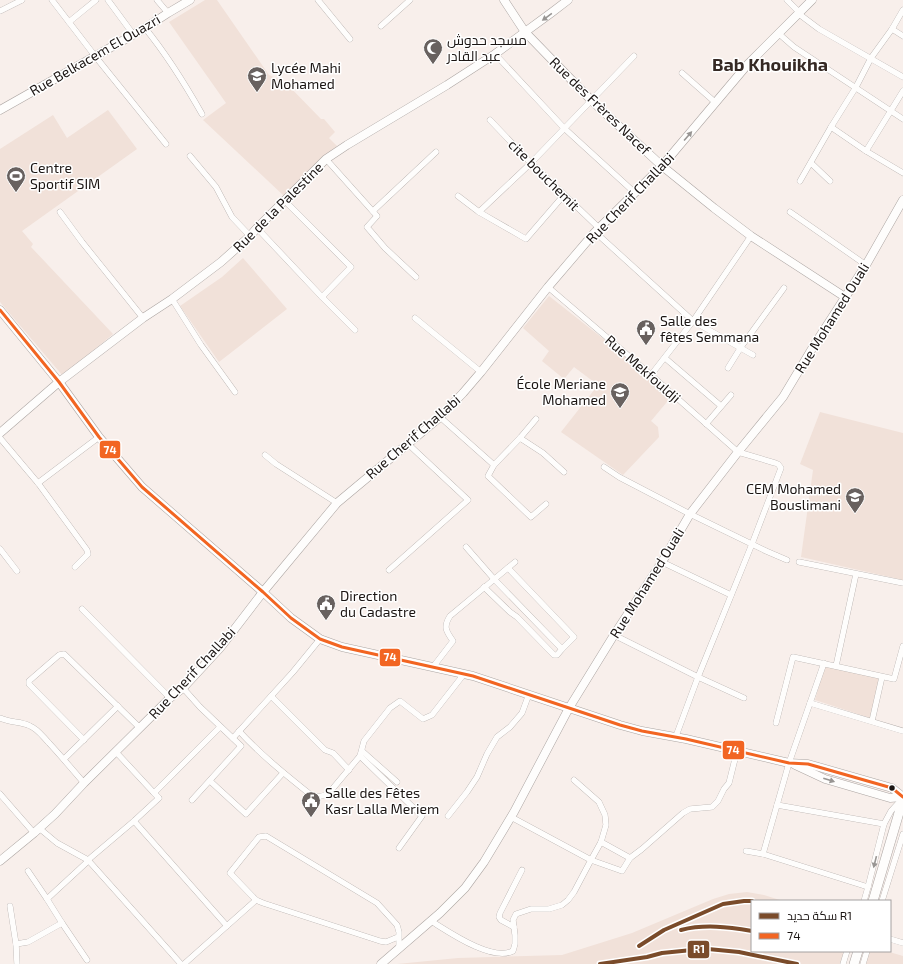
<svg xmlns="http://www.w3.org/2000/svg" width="903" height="964" font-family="'Exo 2',Cairo,sans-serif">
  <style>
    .built { fill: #f1e1d9 }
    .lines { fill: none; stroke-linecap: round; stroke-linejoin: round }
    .street-casing { stroke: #aca5a2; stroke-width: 6 }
    .secondary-casing { stroke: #aca5a2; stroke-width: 9 }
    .primary-casing { stroke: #aca5a2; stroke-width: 10 }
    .street { stroke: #fefdfc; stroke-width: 5.5 }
    .secondary { stroke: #fefdfc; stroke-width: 8 }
    .primary { stroke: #fefdfc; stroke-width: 9 }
    .bus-1-casing { stroke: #fff; stroke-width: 6 }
    .bus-1 { stroke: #f26522; stroke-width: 3 }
    .rail-1-casing { stroke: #fff; stroke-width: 7 }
    .rail-1 { stroke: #7a4b2a; stroke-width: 4 }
    .oneway { fill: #989593 }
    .bus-dot { fill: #1b1513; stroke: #fff; stroke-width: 1.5 }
    .labels { text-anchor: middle; stroke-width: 3; stroke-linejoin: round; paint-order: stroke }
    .poi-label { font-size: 14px; fill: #1b1513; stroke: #fff; text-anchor: start }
    .street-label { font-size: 14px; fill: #1b1513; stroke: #fff }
    .district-label { font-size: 18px; font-weight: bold; fill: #352924; stroke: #fff }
    .line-badge { stroke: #fff; stroke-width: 1.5 }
    .badge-label { font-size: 11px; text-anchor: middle; font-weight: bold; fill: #fff }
  </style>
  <rect width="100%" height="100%" fill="#f8efeb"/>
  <!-- built -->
  <g class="built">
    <path d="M205 0H217L269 75 285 82 321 119H324L335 132 329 138 337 146 284 196 203 120 226 103 169 22Z"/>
    <path d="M108 110 137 149 22 231 33 244 31 247 113 334 63 376 0 302V149L53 115 67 138Z"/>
    <path d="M243 258 287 309 219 362 180 306 222 277Z"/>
    <path d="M549 296 620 352 671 397 651 421 658 427 659 437 623 475 561 432 598 385 574 367 564 379 542 361 549 351 523 328Z"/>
    <path d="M820 412 903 433V580L801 557 813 470 800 464Z"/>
    <path d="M825 665 879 678 870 718 815 700Z"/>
    <path d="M747 892 764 895 783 901H752V951H844L840 964H397L458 958 562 955 632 933 713 899 729 894Z"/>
    <path d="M869 951H886L903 956V964H866Z"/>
  </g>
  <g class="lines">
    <defs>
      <g id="street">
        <path d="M52 0 95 56 166 144"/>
        <path d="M108 0 133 34"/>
        <path d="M157 0 168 13"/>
        <path d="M318 0 350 39"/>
        <path d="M787 0 800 13"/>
        <path d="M0 11 22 0"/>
        <path d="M799 14 819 29 903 77"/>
        <path d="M69 22 96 0"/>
        <path d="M381 26 410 0"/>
        <path d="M145 28C167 55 185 84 202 114"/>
        <path d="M892 29 903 36"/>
        <path d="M778 33 794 47 903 119"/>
        <path d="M495 54 564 128 634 192"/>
        <path d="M682 73 716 103"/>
        <path d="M490 120 531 163 599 228"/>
        <path d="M831 127 866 151 903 173"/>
        <path d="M866 151 903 91"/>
        <path d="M190 156 216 187 232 217 250 236"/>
        <path d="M326 159 377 216 367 227 385 248 416 277"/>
        <path d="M811 163 830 181"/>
        <path d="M800 181 831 127 856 87 871 58 892 29 903 10"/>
        <path d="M458 196 479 212 526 239 564 195"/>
        <path d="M285 201 351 267 322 297"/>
        <path d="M373 211 436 152"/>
        <path d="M60 212 82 242 143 318"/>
        <path d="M479 212 531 163 634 56"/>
        <path d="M790 212 866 265"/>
        <path d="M257 228 322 297 355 330"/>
        <path d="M595 232 693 321 753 355"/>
        <path d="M548 287 651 375 738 452 775 463 778 464 781 468 752 544 698 677 676 736"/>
        <path d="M172 299 201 345 235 392"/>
        <path d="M415 318 481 372"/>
        <path d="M665 358 721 406"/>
        <path d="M728 368 741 347 784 288"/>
        <path d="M651 375 693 321 751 236"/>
        <path d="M440 417 494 465"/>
        <path d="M536 419 520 438 494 465 488 476 531 517 546 504"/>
        <path d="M706 424 731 395"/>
        <path d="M0 438 38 483 87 550 88 554 75 567"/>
        <path d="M520 438 543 453 564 472"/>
        <path d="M265 455 276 464 337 503"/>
        <path d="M604 467 619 477 690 514 766 551 787 560"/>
        <path d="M38 483 99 437"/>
        <path d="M466 547 494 579 562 649 574 637 508 568"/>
        <path d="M0 549 17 571"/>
        <path d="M662 562 731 595"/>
        <path d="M799 562 903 583"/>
        <path d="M389 570 468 500 407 443"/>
        <path d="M484 587 510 612 517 617 554 655H557L562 649"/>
        <path d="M82 609 170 698"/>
        <path d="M614 635 698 677 744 698"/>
        <path d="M836 666 856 574"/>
        <path d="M433 667 453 641C446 631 443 627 450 616L515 562"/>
        <path d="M183 688 200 707 241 746 192 800"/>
        <path d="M271 696 325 750 333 753 349 770"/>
        <path d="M810 703 903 731"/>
        <path d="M0 718C10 723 21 721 30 726 38 729 43 737 49 743 61 756 72 769 84 783"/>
        <path d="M872 721 882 677"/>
        <path d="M776 723 793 657 894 679 903 646"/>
        <path d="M239 731C261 755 286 775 311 795 318 797 322 797 329 793L360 756 364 741 390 708 400 701 423 719 432 715 464 674"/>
        <path d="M233 738 293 672 320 639"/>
        <path d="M84 740 29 684V681L59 655 64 654 140 728"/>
        <path d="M362 751 397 782"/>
        <path d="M116 752 154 793 220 727"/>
        <path d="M360 756 422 816 399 848"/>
        <path d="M64 759 118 706"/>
        <path d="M210 781 246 814 283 773"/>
        <path d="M0 794 34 833"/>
        <path d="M777 805 884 824"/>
        <path d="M448 816 467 792 477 777 487 754 497 737 510 727 522 713 529 694"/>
        <path d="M511 817 591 860 601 842 606 825 605 815 599 802 574 780"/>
        <path d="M134 821 227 926"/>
        <path d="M39 828 57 843 88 860 134 821 159 798 154 793"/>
        <path d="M746 851 763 854 868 887"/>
        <path d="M763 854 789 763 824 663"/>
        <path d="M630 858 642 849 683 813 690 809 712 807 718 801 724 789 729 783 737 751"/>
        <path d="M28 871 47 899 86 863 88 860 181 964"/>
        <path d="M256 900 230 873 259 837 266 836 377 903 397 925 399 932V948"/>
        <path d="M864 901 868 887 884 824 891 811 901 800"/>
        <path d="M882 901 903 834"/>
        <path d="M10 906 16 944 28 942 62 923 47 899"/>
        <path d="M431 921C449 932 492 962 513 951L515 944V935L513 920 516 914 531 909H549L562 905 568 900 574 892 591 860 622 871 630 858 601 842"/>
        <path d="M62 923 87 960"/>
        <path d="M514 927 501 920 499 917 500 913 522 870"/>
        <path d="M890 939 903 943"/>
        <path d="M16 944 17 964"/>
        <path d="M184 964 256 900 263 903 380 941 386 942 398 937"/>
        <path d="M843 964 847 951"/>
        <path d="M863 964 867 951"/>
      </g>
      <g id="secondary">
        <path d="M504 0 525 32 592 101 662 166 714 208 751 236 845 297"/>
        <path d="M0 110 145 28 168 13 190 0"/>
        <path d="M0 310 59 382 99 437 142 487 263 592 291 618 320 639 342 647 473 676 620 725 642 731 686 739 789 763 808 764 892 788 903 797"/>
        <path d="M0 433 59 382 143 318 172 299 221 262 250 236 257 228 326 159 347 145 447 85 495 54 551 13 568 0"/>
        <path d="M795 765 825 779 890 798 903 797"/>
        <path d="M0 861 34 833 55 814 84 783 170 698 183 688 220 648 263 592 337 503 440 417 463 393 481 372 548 287 595 232 662 166 748 64 812 0"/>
        <path d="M381 964 440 913 465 888 484 862 514 812 569 708 614 635 662 562 690 514 738 452 783 397 813 347 866 265 903 200"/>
      </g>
      <g id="primary">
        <path d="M873 901 903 799"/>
        <path d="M854 964 858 951"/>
      </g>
    </defs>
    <!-- street casing -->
    <use href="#street" class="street-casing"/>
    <!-- secondary casing -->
    <use href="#secondary" class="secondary-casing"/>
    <!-- primary casing -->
    <use href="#primary" class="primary-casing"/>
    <!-- street -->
    <use href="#street" class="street"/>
    <!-- secondary -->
    <use href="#secondary" class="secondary"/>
    <!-- primary -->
    <use href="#primary" class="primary"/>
    <defs>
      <path id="bus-1" d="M0 310 59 382 99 437 142 487 263 592 291 618 320 639 342 647 473 676 620 725 642 731 686 739 789 763 808 764 892 788 903 797"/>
    </defs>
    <!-- bus-1 casing -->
    <use href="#bus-1" class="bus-1-casing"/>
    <!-- bus-1 -->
    <use href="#bus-1" class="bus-1"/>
    <defs>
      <g id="rail-1">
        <path d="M681 930C705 924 728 927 752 931"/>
        <path d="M639 946 664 930 723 904 744 901H752"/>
        <path d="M600 964 647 957 662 953 692 950 708 949 739 952 797 964"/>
      </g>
    </defs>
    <!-- rail-1 casing -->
    <use href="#rail-1" class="rail-1-casing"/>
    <!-- rail-1 -->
    <use href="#rail-1" class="rail-1"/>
  </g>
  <!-- one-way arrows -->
  <defs><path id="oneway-solid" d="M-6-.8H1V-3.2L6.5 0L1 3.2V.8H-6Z"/></defs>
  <g class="oneway">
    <use href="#oneway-solid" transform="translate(547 17) rotate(144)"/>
    <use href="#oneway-solid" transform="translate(688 136) rotate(-49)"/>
    <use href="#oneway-solid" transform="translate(829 780) rotate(18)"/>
    <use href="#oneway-solid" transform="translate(875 862) rotate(104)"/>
  </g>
  <!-- icons -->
  <defs>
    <symbol id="mosque-pin" viewBox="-11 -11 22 30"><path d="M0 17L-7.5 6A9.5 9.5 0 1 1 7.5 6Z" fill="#68615f" stroke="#fff"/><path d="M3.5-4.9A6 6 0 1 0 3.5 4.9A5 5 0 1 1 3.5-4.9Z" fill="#fff"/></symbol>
    <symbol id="school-pin" viewBox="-11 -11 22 30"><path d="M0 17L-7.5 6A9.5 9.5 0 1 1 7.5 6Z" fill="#68615f" stroke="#fff"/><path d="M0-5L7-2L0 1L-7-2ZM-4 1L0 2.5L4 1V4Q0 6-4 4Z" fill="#fff"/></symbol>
    <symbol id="stadium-pin" viewBox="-11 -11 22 30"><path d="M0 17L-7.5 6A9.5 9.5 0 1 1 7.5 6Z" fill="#68615f" stroke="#fff"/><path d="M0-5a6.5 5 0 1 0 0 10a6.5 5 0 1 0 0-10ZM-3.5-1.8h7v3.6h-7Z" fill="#fff"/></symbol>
    <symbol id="civic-pin" viewBox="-11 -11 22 30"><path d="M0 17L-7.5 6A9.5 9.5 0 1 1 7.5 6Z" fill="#68615f" stroke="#fff"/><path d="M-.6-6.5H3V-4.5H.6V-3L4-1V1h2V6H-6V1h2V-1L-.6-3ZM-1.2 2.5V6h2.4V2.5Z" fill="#fff"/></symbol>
  </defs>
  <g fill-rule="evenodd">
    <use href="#mosque-pin" x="422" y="37" width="22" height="30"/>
    <use href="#school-pin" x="246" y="65" width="22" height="30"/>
    <use href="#stadium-pin" x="5" y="165" width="22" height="30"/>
    <use href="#civic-pin" x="635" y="318" width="22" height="30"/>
    <use href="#school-pin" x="609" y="381" width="22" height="30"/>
    <use href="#school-pin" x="844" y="486" width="22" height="30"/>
    <use href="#civic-pin" x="315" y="593" width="22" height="30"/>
    <use href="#civic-pin" x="300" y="790" width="22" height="30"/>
  </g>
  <!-- markers -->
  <circle class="bus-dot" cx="892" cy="788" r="3.5"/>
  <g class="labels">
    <!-- poi labels -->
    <g class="poi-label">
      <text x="447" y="45">مسجد حدوش<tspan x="447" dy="16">عبد القادر</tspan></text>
      <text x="271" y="73">Lycée Mahi<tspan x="271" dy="16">Mohamed</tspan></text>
      <text x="30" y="173">Centre<tspan x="30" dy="16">Sportif SIM</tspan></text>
      <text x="660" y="326">Salle des<tspan x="660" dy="16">fêtes Semmana</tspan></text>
      <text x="606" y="389" text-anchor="end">École Meriane<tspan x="606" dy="16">Mohamed</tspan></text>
      <text x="841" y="494" text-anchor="end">CEM Mohamed<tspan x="841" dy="16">Bouslimani</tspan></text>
      <text x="340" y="601">Direction<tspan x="340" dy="16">du Cadastre</tspan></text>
      <text x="325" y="798">Salle des Fêtes<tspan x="325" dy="16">Kasr Lalla Meriem</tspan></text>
    </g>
    <!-- street labels -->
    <g class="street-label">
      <text transform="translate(95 55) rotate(-30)" y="5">Rue Belkacem El Ouazri</text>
      <text transform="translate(600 106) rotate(44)" y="5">Rue des Frères Nacef</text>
      <text transform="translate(544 175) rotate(45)" y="5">cite bouchemit</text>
      <text transform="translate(630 198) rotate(-46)" y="5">Rue Cherif Challabi</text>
      <text transform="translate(278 207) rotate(-45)" y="5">Rue de la Palestine</text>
      <text transform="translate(832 318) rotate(-58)" y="5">Rue Mohamed Ouali</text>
      <text transform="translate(643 369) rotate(41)" y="5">Rue Mekfouldji</text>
      <text transform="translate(413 437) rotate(-41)" y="5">Rue Cherif Challabi</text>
      <text transform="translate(647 583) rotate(-58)" y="5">Rue Mohamed Ouali</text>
      <text transform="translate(192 673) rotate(-47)" y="5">Rue Cherif Challabi</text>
    </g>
    <!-- district labels -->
    <g class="district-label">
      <text x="770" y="71">Bab Khouikha</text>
    </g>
  </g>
  <g class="line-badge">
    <rect x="99" y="440" width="22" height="19" rx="4" fill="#f26522"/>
    <rect x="379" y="648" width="22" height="19" rx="4" fill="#f26522"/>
    <rect x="722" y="740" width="23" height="20" rx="4" fill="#f26522"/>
    <rect x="687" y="940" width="23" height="19" rx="4" fill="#7a4b2a"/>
  </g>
  <g class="badge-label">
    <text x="110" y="454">74</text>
    <text x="390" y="661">74</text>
    <text x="733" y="754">74</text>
    <text x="699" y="953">R1</text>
  </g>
  <!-- legend -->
  <rect x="751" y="900" width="140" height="52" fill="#ffffff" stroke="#a4a1a1"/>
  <rect x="759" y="913" width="20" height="6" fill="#7a4b2a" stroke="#a4a1a1"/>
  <text x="787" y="920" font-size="12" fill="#1b1513">سكة حديد R1</text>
  <rect x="759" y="933" width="20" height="6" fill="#f26522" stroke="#a4a1a1"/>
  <text x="787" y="940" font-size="12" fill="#1b1513">74</text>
</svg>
